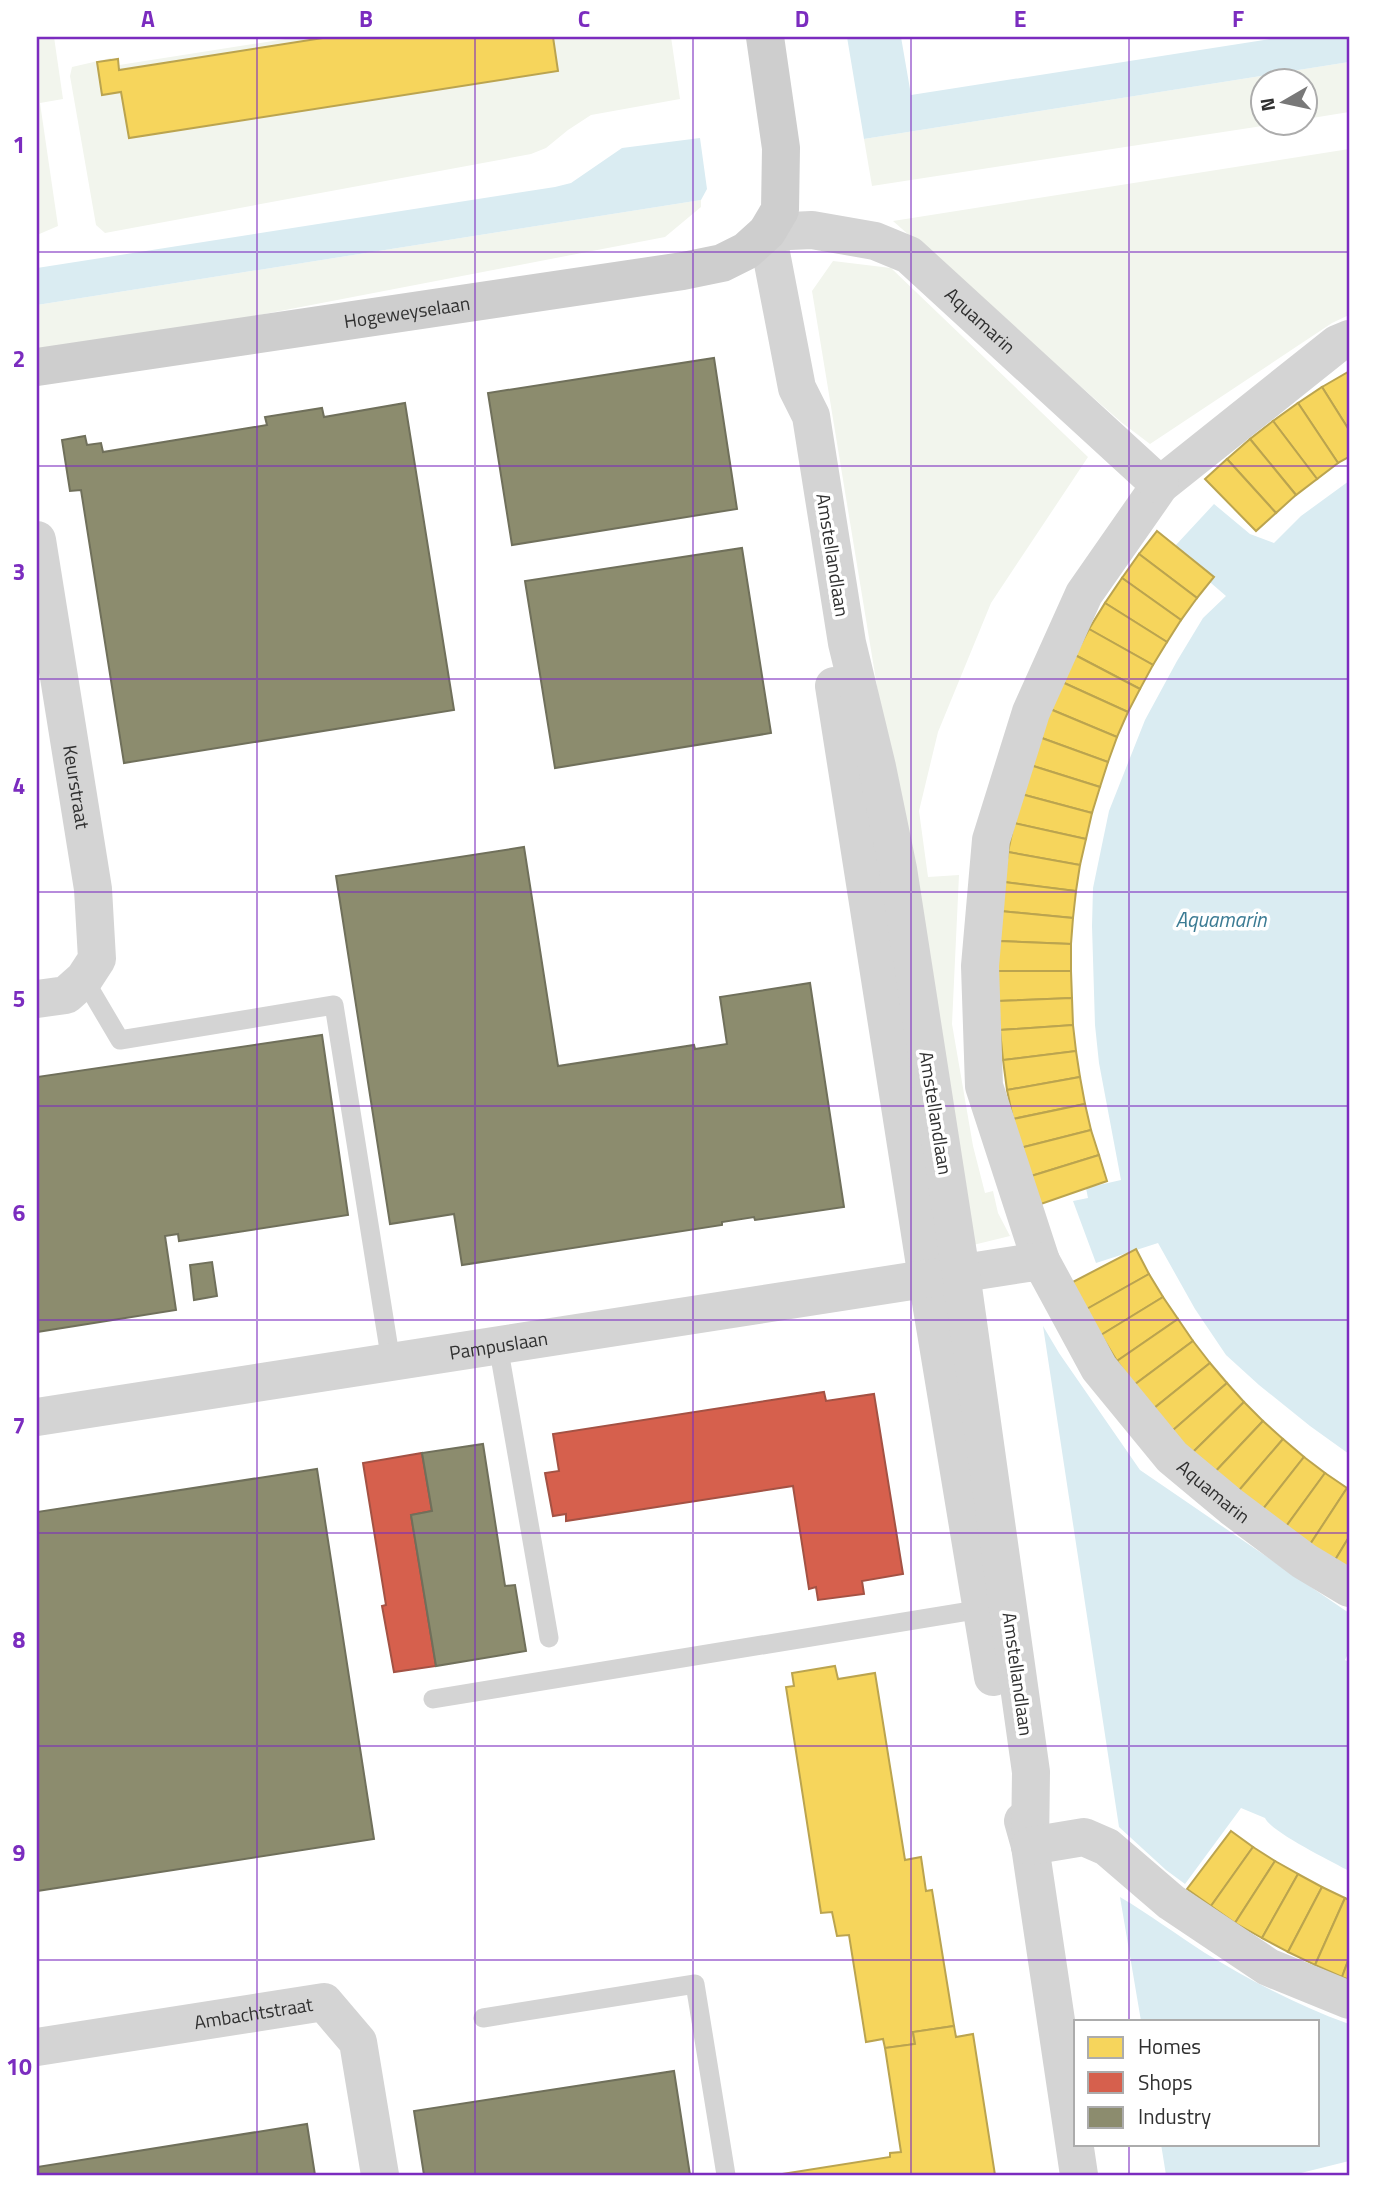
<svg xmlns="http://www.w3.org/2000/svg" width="1386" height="2212" font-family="'Titillium Web',sans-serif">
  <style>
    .green { fill: #f2f5ed }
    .water { fill: #daecf2 }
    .homes { fill: #f6d55c; stroke: #bba44f; stroke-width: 2 }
    .shops { fill: #d6604d; stroke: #a45244; stroke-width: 2 }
    .industry { fill: #8c8c6e; stroke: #70705b; stroke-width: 2 }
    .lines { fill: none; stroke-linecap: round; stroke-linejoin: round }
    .service { stroke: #d4d4d4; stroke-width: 19 }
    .minor { stroke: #d4d4d4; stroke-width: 38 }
    .secondary { stroke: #cecece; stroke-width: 38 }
    .grid { fill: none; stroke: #7b2cbf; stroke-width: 2; stroke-opacity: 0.55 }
    .labels { text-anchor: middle; stroke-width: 7; stroke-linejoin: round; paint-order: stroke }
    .street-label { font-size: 19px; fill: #303030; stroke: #fff }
    .water-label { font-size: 21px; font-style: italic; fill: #3c7c94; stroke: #fff }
    .neatline { fill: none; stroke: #7b2cbf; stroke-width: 2.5 }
    .grid-label { font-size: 23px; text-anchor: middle; font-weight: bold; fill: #7b2cbf }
  </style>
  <rect width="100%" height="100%" fill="#fff"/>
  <!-- green -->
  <g class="green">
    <path d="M37 37H54L63 99 40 103 58 226 37 235Z"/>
    <path d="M298 37H671L680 99 591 115 568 130 546 148 531 154 105 233 96 225 70 76 72 67 111 58 113 66Z"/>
    <path d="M1349 62V112L1306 119V80H1264V122L1281 123 872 186 864 139Z"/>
    <path d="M1349 149V315L1332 323 1150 444 1121 422 893 221Z"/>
    <path d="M701 200V207L665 237 165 333 37 353V305Z"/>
    <path d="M833 261 891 268 1088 457 991 603 938 732 919 811 928 877 959 875 952 1024 973 1146 985 1193 993 1191 998 1213 1010 1236 969 1246 812 291Z"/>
  </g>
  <!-- water -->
  <g class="water">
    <path d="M847 37H901L911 95 1283 37H1349V62L864 139Z"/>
    <path d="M700 138 707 189 701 200 37 305V268L555 187 571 183 622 148Z"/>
    <path d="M1349 481V1454L1310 1426 1259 1385 1226 1355 1195 1309 1158 1243 1096 1263 1073 1201 1088 1198 1086 1188 1121 1180 1099 1063 1095 1025 1092 926 1093 888 1109 811 1145 720 1177 661 1203 618 1226 596 1204 577 1175 546 1214 504 1250 534 1274 543 1301 516Z"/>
    <path d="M1043 1326 1059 1353 1140 1470 1349 1613V1652L1345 1660 1349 1662V1871C1333 1862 1271 1832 1265 1818L1241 1808 1185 1884 1166 1870 1119 1827Z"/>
    <path d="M1120 1897C1149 1914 1177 1935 1205 1953 1251 1981 1299 2006 1349 2024V2161L1293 2175H1166L1161 2144H1318V2021H1141Z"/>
  </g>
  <!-- homes -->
  <g class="homes">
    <path d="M329 37H553L558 71 129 138 121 92 102 95 97 62 118 59 119 70Z"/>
    <path d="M1348 372 1349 373V430L1322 387Z"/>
    <path d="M1322 387 1349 430V457L1338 463 1298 403Z"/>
    <path d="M1298 403 1338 463 1317 479 1273 421Z"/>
    <path d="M1273 421 1317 479 1296 495 1250 439Z"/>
    <path d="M1250 439 1296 495 1276 513 1227 459Z"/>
    <path d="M1227 459 1276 513 1256 531 1205 479Z"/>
    <path d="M1157 531 1214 577 1197 598 1139 554Z"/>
    <path d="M1139 554 1197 598 1181 620 1122 578Z"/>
    <path d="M1122 578 1181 620 1167 642 1105 603Z"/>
    <path d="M1105 603 1167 642 1153 665 1089 629Z"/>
    <path d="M1089 629 1153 665 1140 689 1075 655Z"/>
    <path d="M1075 655 1140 689 1128 712 1062 682Z"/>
    <path d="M1062 682 1128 712 1117 737 1050 709Z"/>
    <path d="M1050 709 1117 737 1108 762 1039 737Z"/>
    <path d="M1039 737 1108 762 1100 787 1030 765Z"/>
    <path d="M1030 765 1100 787 1092 813 1021 794Z"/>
    <path d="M1021 794 1092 813 1086 839 1014 823Z"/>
    <path d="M1014 823 1086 839 1080 865 1008 852Z"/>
    <path d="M1008 852 1080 865 1076 891 1004 882Z"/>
    <path d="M1004 882 1076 891 1073 918 1000 911Z"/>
    <path d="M1000 911 1073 918 1071 944 998 941Z"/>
    <path d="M998 941 1071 944V971H997Z"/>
    <path d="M997 971H1071L1072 998 998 1001Z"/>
    <path d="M1072 998 1073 1025 1000 1030 998 1001Z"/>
    <path d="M1073 1025 1076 1051 1003 1060 1000 1030Z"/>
    <path d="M1076 1051 1080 1077 1007 1090 1003 1060Z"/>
    <path d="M1080 1077 1085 1104 1013 1119 1007 1090Z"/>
    <path d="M1085 1104 1091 1130 1020 1148 1013 1119Z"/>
    <path d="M1091 1130 1099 1155 1028 1177 1020 1148Z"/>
    <path d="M1099 1155 1107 1181 1038 1205 1028 1177Z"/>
    <path d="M1136 1249 1149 1274 1085 1310 1071 1283Z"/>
    <path d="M1149 1274 1163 1297 1101 1335 1085 1310Z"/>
    <path d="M1163 1297 1178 1319 1117 1361 1101 1335Z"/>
    <path d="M1178 1319 1193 1341 1134 1385 1117 1361Z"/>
    <path d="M1193 1341 1210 1363 1153 1409 1134 1385Z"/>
    <path d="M1210 1363 1227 1383 1172 1431 1153 1409Z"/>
    <path d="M1227 1383 1244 1402 1192 1453 1172 1431Z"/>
    <path d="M1244 1402 1263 1421 1213 1474 1192 1453Z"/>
    <path d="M1263 1421 1283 1439 1235 1495 1213 1474Z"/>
    <path d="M1283 1439 1304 1457 1259 1514 1235 1495Z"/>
    <path d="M1304 1457 1325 1473 1282 1532 1259 1514Z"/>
    <path d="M1325 1473 1347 1488 1307 1549 1282 1532Z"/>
    <path d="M1347 1488 1349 1489V1537L1332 1565 1307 1549Z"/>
    <path d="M1349 1537V1575L1332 1565Z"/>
    <path d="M835 1666 838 1679 875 1673 905 1860 921 1857 926 1891 932 1890 954 2026 913 2032 915 2044 885 2048 883 2039 866 2042 849 1935 837 1936 832 1912 821 1913 786 1687 794 1686 792 1673Z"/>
    <path d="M1231 1831 1253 1847 1211 1906 1187 1889Z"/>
    <path d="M1253 1847 1275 1861 1235 1923 1211 1906Z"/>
    <path d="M1275 1861 1298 1874 1262 1938 1235 1923Z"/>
    <path d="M1298 1874 1322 1887 1288 1952 1262 1938Z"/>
    <path d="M1322 1887 1345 1898 1315 1965 1288 1952Z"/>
    <path d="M1345 1898 1349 1900V1958L1342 1977 1315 1965Z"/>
    <path d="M1349 1958V1980L1342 1977Z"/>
    <path d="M954 2026 956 2037 973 2034 995 2175H776L890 2157V2153L901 2152 885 2048 915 2044 913 2032Z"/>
  </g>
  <!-- shops -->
  <g class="shops">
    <path d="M824 1392 826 1401 874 1394 903 1574 862 1581 864 1594 818 1600 816 1587 809 1589 793 1486 566 1521V1514L553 1516 545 1473 559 1471 553 1434Z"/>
    <path d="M422 1453 432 1511 411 1515 436 1666 394 1672 382 1606 386 1605 363 1463Z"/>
  </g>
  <!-- industry -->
  <g class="industry">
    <path d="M714 358 737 509 512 545 488 393Z"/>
    <path d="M405 403 454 710 124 763 81 490 70 491 62 440 85 436 87 445 101 443 103 452 267 425 265 417 322 408 324 417Z"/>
    <path d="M742 548 771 733 555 768 525 581Z"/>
    <path d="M524 847 558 1066 694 1045 695 1049 727 1044 720 997 810 983 844 1207 755 1220 754 1217 722 1222V1225L462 1265 454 1214 390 1224 336 876Z"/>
    <path d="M322 1035 348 1215 179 1241 178 1234 165 1236 176 1310 37 1332V1077Z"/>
    <path d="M212 1262 217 1296 194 1300 190 1265Z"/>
    <path d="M483 1444 505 1586 515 1585 526 1651 436 1666 411 1515 432 1511 422 1453Z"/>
    <path d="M317 1469 374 1839 37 1891V1512Z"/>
    <path d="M674 2071 690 2175H424L414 2111Z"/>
    <path d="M307 2124 315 2175H37V2167Z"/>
  </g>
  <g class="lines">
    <!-- service -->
    <g class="service">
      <path d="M84 979 120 1040 334 1005 391 1362"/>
      <path d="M498 1345 549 1638"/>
      <path d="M433 1699 988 1608"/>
      <path d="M483 2018 695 1984 726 2175"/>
    </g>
    <!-- minor -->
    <g class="minor">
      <path id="s1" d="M37 540 93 889 97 959 84 979 66 995 37 999"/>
      <path d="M834 686 927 1278 993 1677"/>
      <path d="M1041 1261 984 1086 980 966 991 840 1031 712 1084 594 1160 485 1337 344 1349 339"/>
      <path id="s2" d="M37 1417 1041 1261 1099 1368 1172 1457 1232 1507 1304 1561 1349 1588"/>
      <path d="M1023 1821 1030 1846 1079 2175"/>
      <path id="s3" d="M1030 1846 1031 1772 961 1273 898 869 877 767 847 643 811 416 797 388 767 232 812 230 875 241 909 255 1160 485"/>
      <path d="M1030 1846 1084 1837 1107 1847 1171 1902 1268 1967 1349 2000"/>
      <path id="s4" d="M37 2047 324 2002 358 2042 380 2175"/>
    </g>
    <!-- secondary -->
    <path class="secondary" id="s5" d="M37 367 683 271 722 263 746 251 767 232 780 210 781 148 765 37"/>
  </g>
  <!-- grid -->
  <path class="grid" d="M257 37V2175M475 37V2175M693 37V2175M911 37V2175M1129 37V2021M37 252H1349M37 466H1349M37 679H1349M37 892H1349M37 1106H1349M37 1320H1349M37 1533H1349M37 1746H1349M37 1960H1349M1129 2144V2175"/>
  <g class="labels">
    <!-- street labels -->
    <g class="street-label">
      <text dy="7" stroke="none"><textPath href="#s5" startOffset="374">Hogeweyselaan</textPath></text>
      <text dy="7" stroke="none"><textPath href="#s3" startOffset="1881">Aquamarin</textPath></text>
      <text transform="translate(833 555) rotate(81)" y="7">Amstellandlaan</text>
      <text dy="7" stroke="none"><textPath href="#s1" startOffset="250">Keurstraat</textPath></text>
      <text transform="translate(936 1113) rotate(81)" y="7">Amstellandlaan</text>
      <text dy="7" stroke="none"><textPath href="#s2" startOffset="467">Pampuslaan</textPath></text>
      <text dy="7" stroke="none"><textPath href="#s2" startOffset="1307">Aquamarin</textPath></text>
      <text transform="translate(1018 1674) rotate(82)" y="7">Amstellandlaan</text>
      <text dy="7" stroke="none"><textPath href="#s4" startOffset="219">Ambachtstraat</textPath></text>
    </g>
    <!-- water labels -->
    <g class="water-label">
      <text x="1221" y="927">Aquamarin</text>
    </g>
  </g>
  <!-- border -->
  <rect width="1386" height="2212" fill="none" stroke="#ffffff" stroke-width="77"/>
  <!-- legend -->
  <rect x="1074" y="2020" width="245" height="126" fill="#ffffff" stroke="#acacac" stroke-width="2"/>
  <rect x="1088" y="2037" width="35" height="21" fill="#f6d55c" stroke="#acacac" stroke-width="2"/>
  <text x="1138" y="2054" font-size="21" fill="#303030">Homes</text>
  <rect x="1088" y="2072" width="35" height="21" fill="#d6604d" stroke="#acacac" stroke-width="2"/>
  <text x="1138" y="2090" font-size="21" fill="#303030">Shops</text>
  <rect x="1088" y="2107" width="35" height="21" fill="#8c8c6e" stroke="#acacac" stroke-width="2"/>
  <text x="1138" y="2124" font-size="21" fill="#303030">Industry</text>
  <!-- north arrow -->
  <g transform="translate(1284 102) rotate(261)"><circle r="33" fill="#ffffff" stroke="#acacac" stroke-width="2"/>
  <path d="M0-5L12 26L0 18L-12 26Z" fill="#787878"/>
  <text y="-10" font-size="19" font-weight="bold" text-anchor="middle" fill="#303030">N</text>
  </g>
  <rect x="38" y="38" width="1310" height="2136" class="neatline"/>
  <g class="grid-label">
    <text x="148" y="27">A</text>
    <text x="366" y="27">B</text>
    <text x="584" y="27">C</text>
    <text x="802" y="27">D</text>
    <text x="1020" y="27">E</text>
    <text x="1238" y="27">F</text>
    <text x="19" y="153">1</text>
    <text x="19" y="367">2</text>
    <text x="19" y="580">3</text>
    <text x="19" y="794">4</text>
    <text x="19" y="1007">5</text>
    <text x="19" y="1221">6</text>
    <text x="19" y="1434">7</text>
    <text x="19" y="1648">8</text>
    <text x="19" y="1861">9</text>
    <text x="19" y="2075">10</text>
  </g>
</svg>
